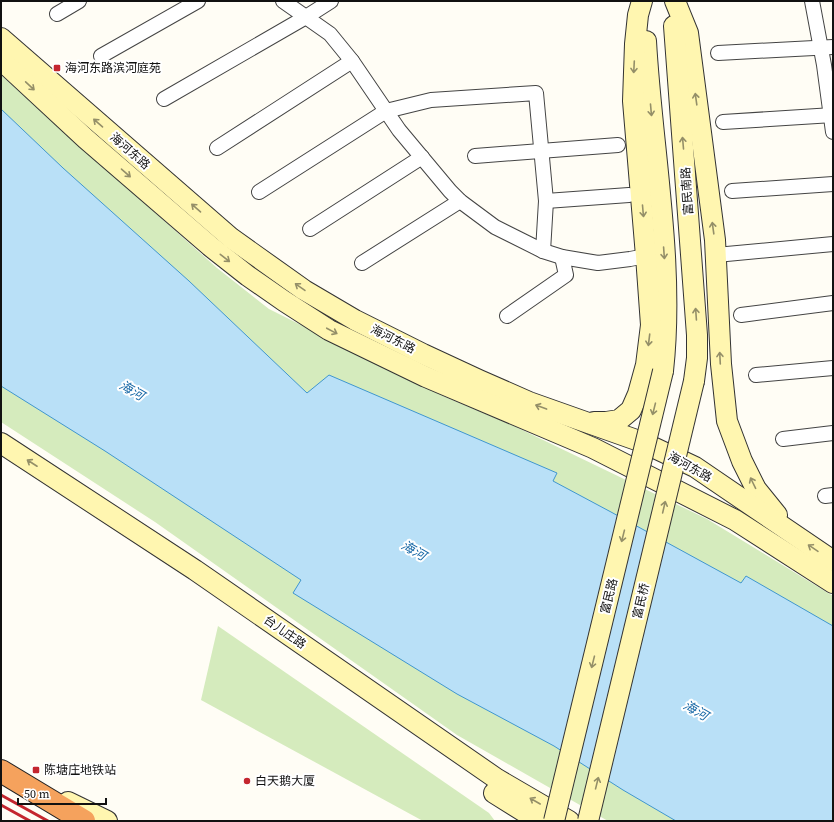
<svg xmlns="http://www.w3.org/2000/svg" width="834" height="822" font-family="'Source Serif 4','Noto Sans SC',serif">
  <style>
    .green { fill: #d5ebbd }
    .water { fill: #b9e0f7; stroke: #3f96cf }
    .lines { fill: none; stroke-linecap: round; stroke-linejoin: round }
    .street-casing { stroke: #444; stroke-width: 16 }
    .secondary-casing { stroke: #333; stroke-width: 22 }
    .highway-casing { stroke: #222; stroke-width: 24 }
    .street { stroke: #fff; stroke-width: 14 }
    .secondary { stroke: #fff6b0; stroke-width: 20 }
    .highway { stroke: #f5a25d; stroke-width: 22 }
    .rail { stroke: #c4262e; stroke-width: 3 }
    .secondary-bridge-casing { stroke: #333; stroke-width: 22; stroke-linecap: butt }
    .secondary-bridge { stroke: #fff6b0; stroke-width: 20 }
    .oneway { stroke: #948f68 }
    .poi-dot { fill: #c4262e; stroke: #fff; stroke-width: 1.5 }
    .labels { text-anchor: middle; stroke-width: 4; stroke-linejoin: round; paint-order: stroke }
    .poi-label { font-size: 12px; fill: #111; stroke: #fff; text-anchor: start }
    .street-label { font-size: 12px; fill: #111; stroke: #fff }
    .water-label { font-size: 13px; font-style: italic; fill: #1768a6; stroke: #fff }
  </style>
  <rect width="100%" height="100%" fill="#fffdf5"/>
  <!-- green -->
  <g class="green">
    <path d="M1 75 217 268 269 309 443 396 512 425 707 519 833 596V821H608L457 735 155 522 1 422Z"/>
    <path d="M218 626 489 813 495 821H423L201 700Z"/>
  </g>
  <!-- water -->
  <path class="water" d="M1 109 63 168 189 281 307 393 329 375 557 473 553 481 611 512 741 583 746 576 833 626V821H676L623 790 554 746 457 694 293 593 301 580 105 451 1 386Z"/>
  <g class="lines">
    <defs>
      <g id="street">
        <path d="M283 1 330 34 352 61 399 130 450 191 460 201 495 227 543 251 562 257 598 263 630 259 646 256"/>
        <path d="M812 1 824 65 833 132"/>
        <path d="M57 14 79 1"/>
        <path d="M718 53 833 47"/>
        <path d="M101 56 198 1"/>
        <path d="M164 99 306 17 331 1"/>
        <path d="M723 122 833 115"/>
        <path d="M217 148 352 61"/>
        <path d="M475 156 618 145"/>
        <path d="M732 191 833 184"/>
        <path d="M259 192 386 111 431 100 536 93 546 201 543 251"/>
        <path d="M546 201 629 195"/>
        <path d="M310 229 422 157"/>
        <path d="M716 255 833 244"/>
        <path d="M362 263 460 201"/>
        <path d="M741 315 833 303"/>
        <path d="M507 316 566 275 562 257"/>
        <path d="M756 375 833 368"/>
        <path d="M783 439 833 433"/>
        <path d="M825 496 833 495"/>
      </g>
      <g id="secondary">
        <path d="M675 1 688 33 715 240 721 364 727 421 742 461 756 489 777 515"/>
        <path d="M674 26 697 335V358L694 381"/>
        <path d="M1 38 231 238 304 290 355 320 423 354 479 380 529 402 642 442 695 467 833 561"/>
        <path d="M646 41C652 149 675 263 663 371"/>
        <path d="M1 60 86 139 210 246 248 276 284 301 329 330 426 377 593 448 735 520 833 583"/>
        <path d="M594 422H606L619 420 631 410 638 394 646 365 651 325 646 256 633 101 635 44 638 15 642 1"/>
        <path d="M1 443 195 570 497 779 569 821"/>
        <path d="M494 793 539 821"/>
        <path d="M68 802 107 821"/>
      </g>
      <path id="highway" d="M1 771 84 821"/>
    </defs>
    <!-- street casing -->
    <use href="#street" class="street-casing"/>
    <!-- secondary casing -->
    <use href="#secondary" class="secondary-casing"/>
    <!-- highway casing -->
    <use href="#highway" class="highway-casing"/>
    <!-- street -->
    <use href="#street" class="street"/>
    <!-- secondary -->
    <use href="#secondary" class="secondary"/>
    <!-- highway -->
    <use href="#highway" class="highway"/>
    <!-- rail -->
    <g class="rail">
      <path d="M1 795 48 821"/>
      <path d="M1 805 30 821"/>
    </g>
    <defs>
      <g id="secondary-bridge">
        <path d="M554 821 663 371"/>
        <path d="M588 821 694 381"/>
      </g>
    </defs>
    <!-- secondary-bridge casing -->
    <use href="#secondary-bridge" class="secondary-bridge-casing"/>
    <!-- secondary-bridge -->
    <use href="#secondary-bridge" class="secondary-bridge"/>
  </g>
  <!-- one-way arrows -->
  <defs><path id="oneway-shaft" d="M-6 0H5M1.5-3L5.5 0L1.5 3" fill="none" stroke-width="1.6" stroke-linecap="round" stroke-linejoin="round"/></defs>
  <g class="oneway">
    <use href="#oneway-shaft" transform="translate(634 67) rotate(93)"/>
    <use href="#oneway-shaft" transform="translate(30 86) rotate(43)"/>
    <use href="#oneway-shaft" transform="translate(696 99) rotate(-98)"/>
    <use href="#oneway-shaft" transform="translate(651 110) rotate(85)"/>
    <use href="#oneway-shaft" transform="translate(98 123) rotate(-139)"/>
    <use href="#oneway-shaft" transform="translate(683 143) rotate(-95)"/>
    <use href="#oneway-shaft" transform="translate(126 173) rotate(41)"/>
    <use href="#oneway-shaft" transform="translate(196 208) rotate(-139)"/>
    <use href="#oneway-shaft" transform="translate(643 211) rotate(85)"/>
    <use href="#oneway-shaft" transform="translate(713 228) rotate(-98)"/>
    <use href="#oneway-shaft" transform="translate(664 253) rotate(86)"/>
    <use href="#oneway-shaft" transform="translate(225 258) rotate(38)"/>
    <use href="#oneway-shaft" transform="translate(300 287) rotate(-145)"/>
    <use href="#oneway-shaft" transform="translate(696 314) rotate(-94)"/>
    <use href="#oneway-shaft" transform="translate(332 331) rotate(28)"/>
    <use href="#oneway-shaft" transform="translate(649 340) rotate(97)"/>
    <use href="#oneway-shaft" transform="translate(720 358) rotate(-93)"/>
    <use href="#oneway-shaft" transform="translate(541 407) rotate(-160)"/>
    <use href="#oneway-shaft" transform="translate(654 409) rotate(104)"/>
    <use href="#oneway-shaft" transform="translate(32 463) rotate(-147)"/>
    <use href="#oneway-shaft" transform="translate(753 483) rotate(-116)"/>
    <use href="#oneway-shaft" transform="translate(664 507) rotate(-77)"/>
    <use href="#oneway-shaft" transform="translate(623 536) rotate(104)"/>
    <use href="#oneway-shaft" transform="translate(813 548) rotate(-146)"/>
    <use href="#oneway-shaft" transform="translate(593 662) rotate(104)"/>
    <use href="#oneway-shaft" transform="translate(597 783) rotate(-76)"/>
    <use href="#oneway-shaft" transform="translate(535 801) rotate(-150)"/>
  </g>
  <!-- markers -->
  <g class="poi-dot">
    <rect x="53" y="64" width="8" height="8" rx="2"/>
    <rect x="32" y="766" width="8" height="8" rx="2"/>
    <circle cx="247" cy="781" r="4"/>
  </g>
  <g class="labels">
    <!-- poi labels -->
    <g class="poi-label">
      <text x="65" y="72">海河东路滨河庭苑</text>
      <text x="44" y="774">陈塘庄地铁站</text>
      <text x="255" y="785">白天鹅大厦</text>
    </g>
    <!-- street labels -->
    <g class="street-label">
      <text transform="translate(130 151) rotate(41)" y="4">海河东路</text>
      <text transform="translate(687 191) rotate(-94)" y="4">富民南路</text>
      <text transform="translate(393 339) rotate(27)" y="4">海河东路</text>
      <text transform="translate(690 467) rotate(29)" y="4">海河东路</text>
      <text transform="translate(609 596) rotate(-76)" y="4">富民路</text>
      <text transform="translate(641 601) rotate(-77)" y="4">富民桥</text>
      <text transform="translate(285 632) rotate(35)" y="4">台儿庄路</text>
    </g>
    <!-- water labels -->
    <g class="water-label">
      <text transform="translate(132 390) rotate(30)" y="5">海河</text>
      <text transform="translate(414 550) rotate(30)" y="5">海河</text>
      <text transform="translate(696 710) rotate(30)" y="5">海河</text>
    </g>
  </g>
  <!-- border -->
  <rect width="834" height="822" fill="none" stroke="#111111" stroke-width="4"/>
  <!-- scale -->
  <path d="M18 798v6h88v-6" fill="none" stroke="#111111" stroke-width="2"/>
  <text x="24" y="798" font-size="12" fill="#111111" stroke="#ffffff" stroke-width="3" paint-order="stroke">50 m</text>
</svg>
